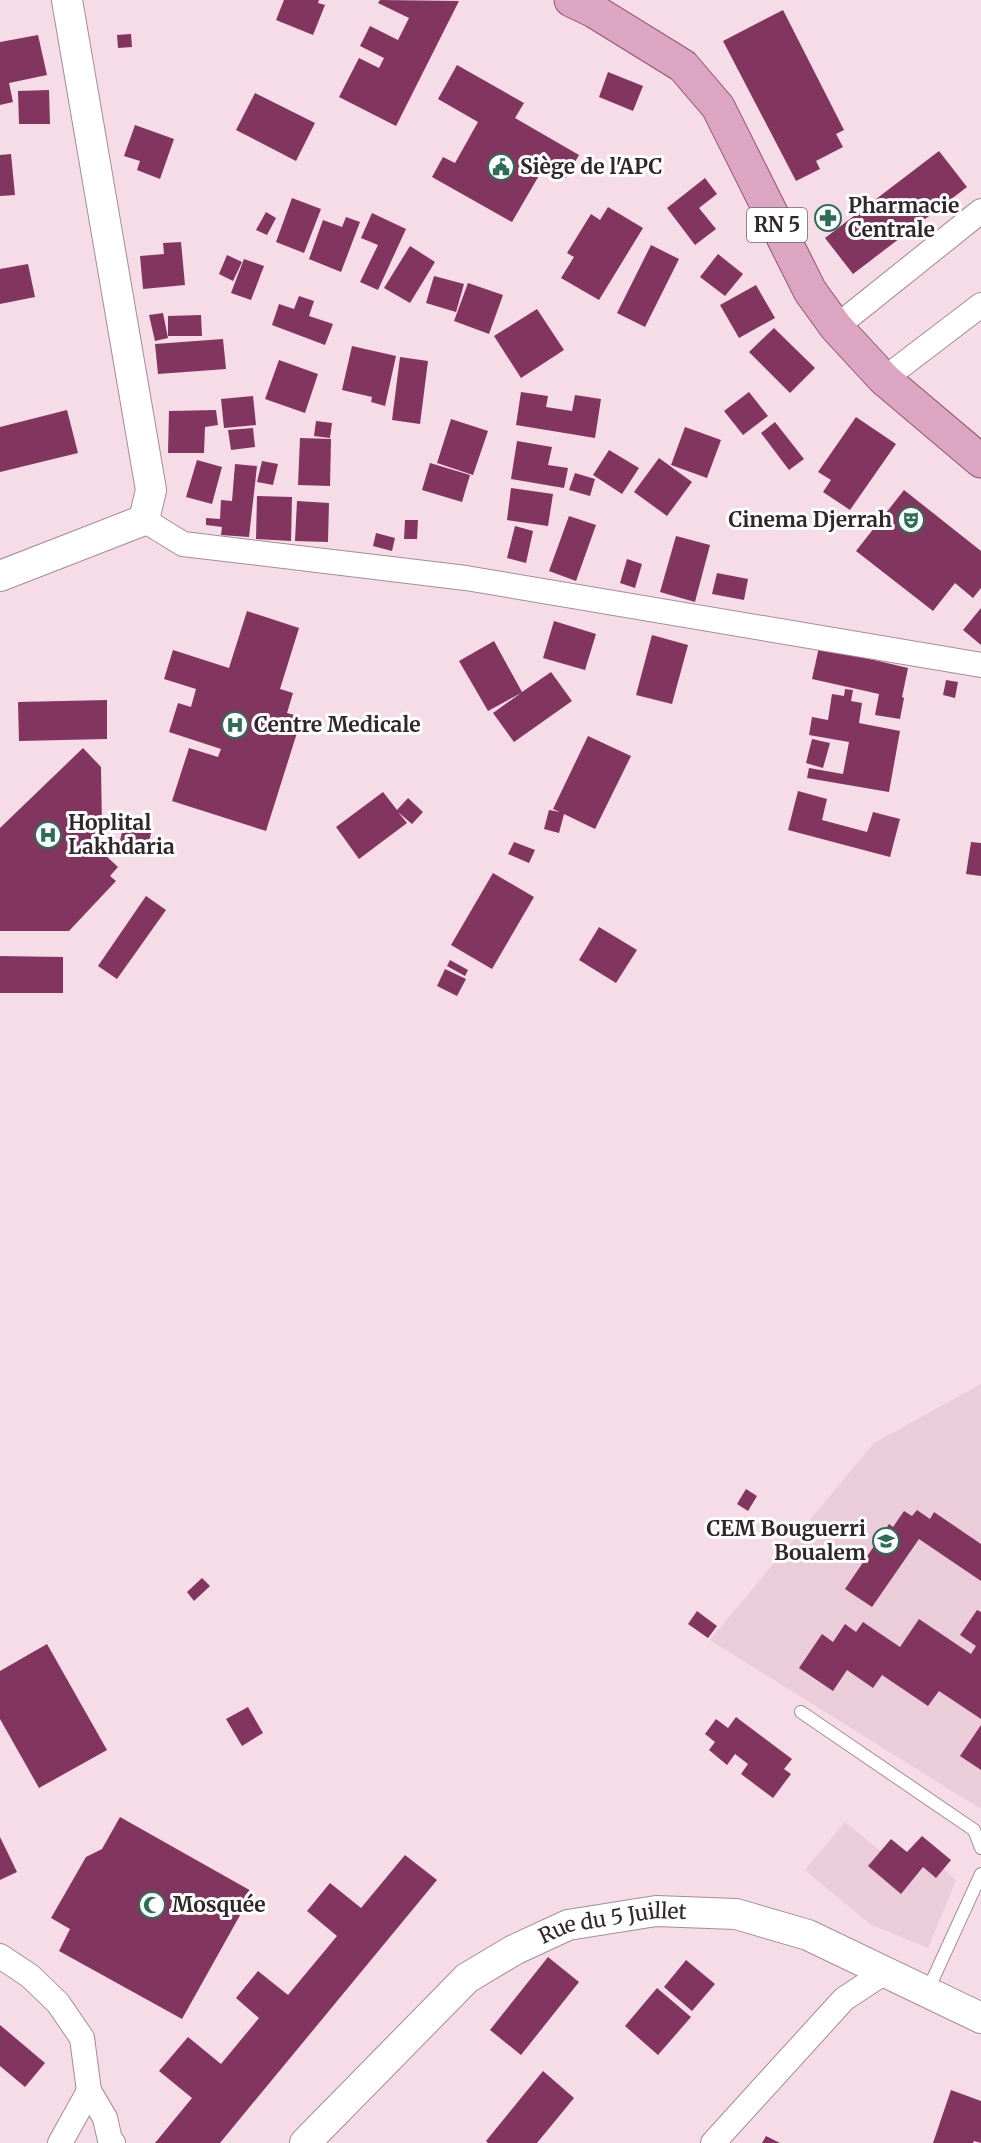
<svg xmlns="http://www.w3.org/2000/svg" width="981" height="2143" font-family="Merriweather,serif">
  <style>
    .built { fill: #ebccd9 }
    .building { fill: #82365f }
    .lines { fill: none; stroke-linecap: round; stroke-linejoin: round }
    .service-casing { stroke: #a48d97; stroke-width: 14 }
    .minor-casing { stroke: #a48d97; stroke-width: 26 }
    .tertiary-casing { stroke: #a48d97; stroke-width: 32 }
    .primary-casing { stroke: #915372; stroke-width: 35 }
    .service { stroke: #fff; stroke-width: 12 }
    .minor { stroke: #fff; stroke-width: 24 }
    .tertiary { stroke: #fff; stroke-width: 30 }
    .primary { stroke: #dca6c2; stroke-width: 33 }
    .labels { text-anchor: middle; stroke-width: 6; stroke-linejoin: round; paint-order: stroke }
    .shield { fill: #fff; stroke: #6e686b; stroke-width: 1.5 }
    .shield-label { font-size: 20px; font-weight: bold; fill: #30272b }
    .poi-label { font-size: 21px; font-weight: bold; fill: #30272b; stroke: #fff; text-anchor: start }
    .street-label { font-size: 21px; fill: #30272b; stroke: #fff }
  </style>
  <rect width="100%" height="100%" fill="#f5dce7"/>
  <!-- built -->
  <g class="built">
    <path d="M981 1384V1809L710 1640 874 1443Z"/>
    <path d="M845 1822 907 1873 924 1853 956 1880 928 1948 870 1924 805 1870Z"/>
  </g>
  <!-- building -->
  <g class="building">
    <path d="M284 0H319L318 3 325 5 313 35 276 20Z"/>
    <path d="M380 0 459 1 396 126 339 97 359 58 379 68 384 58 360 46 370 26 398 40 409 18 378 3Z"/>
    <path d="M783 10 844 130 836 134 843 147 816 161 820 169 796 181 723 41Z"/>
    <path d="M131 34 132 47 118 48 117 35Z"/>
    <path d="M38 35 47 75 9 83 13 102 0 105V42Z"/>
    <path d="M457 65 524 103 515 118 579 155 565 179 544 167 512 222 432 177 443 157 455 163 478 122 438 99Z"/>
    <path d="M608 72 643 86 633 111 599 97Z"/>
    <path d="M49 90 50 124H19L18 91Z"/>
    <path d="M255 93 315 123 296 161 236 130Z"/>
    <path d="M135 125 174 139 160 179 137 170 140 161 124 156Z"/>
    <path d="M939 151 967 187 853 274 825 238Z"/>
    <path d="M11 154 15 195 0 196V155Z"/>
    <path d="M705 178 717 194 699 208 716 229 695 245 667 208Z"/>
    <path d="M292 198 321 209 304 253 276 242Z"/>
    <path d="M608 207 643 228 599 300 561 278 574 257 567 253 591 214 600 220Z"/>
    <path d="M266 212 276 218 267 235 256 230Z"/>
    <path d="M372 213 406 229 378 290 360 282 378 245 361 238Z"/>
    <path d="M346 217 360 222 341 272 309 259 323 220 342 227Z"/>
    <path d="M181 242 185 285 143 289 140 256 164 254 163 243Z"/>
    <path d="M651 245 679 259 645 327 617 313Z"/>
    <path d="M410 246 435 262 410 303 384 288Z"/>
    <path d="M718 254 743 274 725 296 700 277Z"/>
    <path d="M227 255 242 262 233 281 219 274Z"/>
    <path d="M244 259 264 266 251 300 231 293Z"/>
    <path d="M28 264 35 297 0 304V269Z"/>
    <path d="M434 276 464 284 456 312 426 303Z"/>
    <path d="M468 283 503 295 489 334 454 321Z"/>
    <path d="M756 285 775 318 739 338 720 305Z"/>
    <path d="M299 296 314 301 309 316 333 324 325 345 272 325 279 304 294 309Z"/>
    <path d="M537 309 564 350 521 378 494 336Z"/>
    <path d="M163 313 168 338 155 341 149 315Z"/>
    <path d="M201 315 202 336H168V316Z"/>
    <path d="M774 328 815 368 790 393 749 352Z"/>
    <path d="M223 339 226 369 158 374 155 344Z"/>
    <path d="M352 346 396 356 385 406 371 402 372 397 342 390Z"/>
    <path d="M400 357 428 361 420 424 392 420Z"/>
    <path d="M279 360 318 374 305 413 265 399Z"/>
    <path d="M521 392 548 396 546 407 572 411 575 395 601 399 595 438 516 425Z"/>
    <path d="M749 392 768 416 743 435 724 411Z"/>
    <path d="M253 396 256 425 224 428 221 399Z"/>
    <path d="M67 410 78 453 0 472V427Z"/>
    <path d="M216 410 218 425 205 427 204 453H168L169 411Z"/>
    <path d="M856 417 896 444 850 510 823 492 831 480 818 472Z"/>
    <path d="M451 419 488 431 473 475 437 463Z"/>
    <path d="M316 421 332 423 330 438 314 436Z"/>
    <path d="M775 422 804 459 789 470 761 433Z"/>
    <path d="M685 427 721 440 707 478 671 465Z"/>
    <path d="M253 428 255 447 231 450 228 430Z"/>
    <path d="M300 438 331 439 330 486 298 485Z"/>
    <path d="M517 441 552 447 548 465 568 468 564 488 511 479Z"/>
    <path d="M609 450 639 468 622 494 593 475Z"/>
    <path d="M659 458 692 482 667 516 634 492Z"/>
    <path d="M197 460 222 467 212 504 186 497Z"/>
    <path d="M262 461 278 464 273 485 257 482Z"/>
    <path d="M430 463 470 475 462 502 422 490Z"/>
    <path d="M235 464 257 466 249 537 221 535 222 527 206 525V518L220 519 221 500 232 501Z"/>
    <path d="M575 473 595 479 590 496 569 490Z"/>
    <path d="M511 488 553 494 548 526 507 520Z"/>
    <path d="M904 490 981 551V588L973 598 955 583 933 611 856 551Z"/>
    <path d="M257 496 292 497 291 541 256 539Z"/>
    <path d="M297 501 329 503 328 542 295 541Z"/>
    <path d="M569 516 596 525 576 581 549 571Z"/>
    <path d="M405 520H418L417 539H404Z"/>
    <path d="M515 526 533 531 526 563 507 558Z"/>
    <path d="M376 533 395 538 392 551 373 546Z"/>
    <path d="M676 536 710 545 695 602 660 592Z"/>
    <path d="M627 559 642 564 635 588 620 583Z"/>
    <path d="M717 573 748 579 744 600 712 594Z"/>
    <path d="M981 608V645L963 630Z"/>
    <path d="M247 611 299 628 280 689 293 693 287 713 302 717 266 831 172 801 189 748 218 757 221 749 169 732 178 703 191 707 196 689 164 679 173 650 229 668Z"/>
    <path d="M554 621 596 634 585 670 543 658Z"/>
    <path d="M652 635 688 645 672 704 636 695Z"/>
    <path d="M494 641 522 692 551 672 572 701 514 742 493 713 521 693 488 711 459 661Z"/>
    <path d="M819 647 908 668 902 697 904 698 900 719 875 715 879 694 812 679Z"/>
    <path d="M946 680 958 682 955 698 943 695Z"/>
    <path d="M845 689 853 690 851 701 862 703 859 723 900 731 889 792 807 778 809 768 843 774 849 742 809 735 812 717 828 720 832 694 844 696Z"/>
    <path d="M107 700V739L19 741 18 702Z"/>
    <path d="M588 736 631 756 595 829 564 814 559 833 544 829 549 810 560 812 553 809Z"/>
    <path d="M812 739 830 743 823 768 806 763Z"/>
    <path d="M83 748 101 767 102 828 90 841 118 867 110 876 116 881 69 931H0V828Z"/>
    <path d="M798 791 827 799 822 820 867 832 873 812 900 819 890 857 788 830Z"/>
    <path d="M383 792 397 810 408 798 423 812 412 824 398 812 407 823 359 859 336 827Z"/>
    <path d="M123 828 151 833 147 851 119 845Z"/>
    <path d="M514 842 535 850 529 863 508 854Z"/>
    <path d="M971 842 981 843V876L966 874Z"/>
    <path d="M493 873 534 897 492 969 451 945Z"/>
    <path d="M146 896 166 910 117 979 98 966Z"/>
    <path d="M599 927 637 950 616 983 579 960Z"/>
    <path d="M0 956 63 957V993H0Z"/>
    <path d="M450 960 468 970 465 976 447 966Z"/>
    <path d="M445 969 466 979 457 996 437 986Z"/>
    <path d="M746 1489 757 1496 748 1511 737 1504Z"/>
    <path d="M917 1510 930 1519 934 1512 981 1544V1581L919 1539 872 1607 845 1589 889 1524 893 1527 904 1511 912 1516Z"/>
    <path d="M202 1578 210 1586 194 1601 187 1592Z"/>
    <path d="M977 1610 981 1612V1719L939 1691 928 1706 882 1675 873 1688 847 1670 833 1691 799 1668 822 1634 833 1642 845 1624 856 1632 863 1622 900 1647 919 1619 971 1654 976 1646 960 1635Z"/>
    <path d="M697 1611 717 1626 708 1638 688 1624Z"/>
    <path d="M47 1644 107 1750 39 1788 0 1719V1671Z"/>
    <path d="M248 1707 263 1733 242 1746 226 1719Z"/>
    <path d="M736 1717 792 1759 784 1769 791 1774 773 1798 741 1774 748 1764 735 1754 727 1765 709 1750 715 1742 705 1734 716 1719 728 1728Z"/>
    <path d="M981 1725V1770L960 1756Z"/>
    <path d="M120 1817 253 1892 182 2019 59 1951 70 1929 51 1918 86 1857 102 1849Z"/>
    <path d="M922 1836 951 1860 936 1878 923 1867 901 1894 868 1866 891 1839 907 1852Z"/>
    <path d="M0 1837 17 1872 0 1880Z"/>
    <path d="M405 1855 437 1880 220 2143H155L192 2098 159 2071 188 2037 221 2064 259 2018 236 1998 258 1971 288 1995 337 1936 307 1911 330 1883 361 1908Z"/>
    <path d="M548 1957 579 1982 521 2055 490 2030Z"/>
    <path d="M686 1960 715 1984 692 2011 664 1987Z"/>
    <path d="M657 1988 691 2017 658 2055 625 2026Z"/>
    <path d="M0 2025 45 2063 25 2087 0 2066Z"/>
    <path d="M543 2071 574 2098 537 2143H488L486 2141Z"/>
    <path d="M951 2090 981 2101V2143L974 2141 973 2143H933Z"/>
    <path d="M766 2136 780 2143H762Z"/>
  </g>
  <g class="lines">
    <defs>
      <g id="service">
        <path d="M801 1712 974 1830 981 1848"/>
        <path d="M927 1992 981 1874"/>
      </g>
      <g id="minor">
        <path d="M836 327 981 211"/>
        <path d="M884 379 981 305"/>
        <path d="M144 520 183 544 466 578 981 665"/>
        <path d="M0 1956 30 1976 58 2003 82 2038 89 2091 105 2118 110 2140 113 2143"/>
        <path d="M60 2143 89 2091"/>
        <path d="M713 2143 844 1999 885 1972"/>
      </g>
      <g id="tertiary">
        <path d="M0 576 144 520 151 490 67 0"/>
        <path id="s1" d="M305 2143 467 1978 514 1950 568 1925 656 1911 736 1914 808 1935 981 2018"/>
      </g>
      <path id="primary" d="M571 0 594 11 683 66 718 107 810 291 836 327 884 379 981 461"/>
    </defs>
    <!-- service casing -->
    <use href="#service" class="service-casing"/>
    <!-- minor casing -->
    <use href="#minor" class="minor-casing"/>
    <!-- tertiary casing -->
    <use href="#tertiary" class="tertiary-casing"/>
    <!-- primary casing -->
    <use href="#primary" class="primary-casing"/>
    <!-- service -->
    <use href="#service" class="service"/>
    <!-- minor -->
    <use href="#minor" class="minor"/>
    <!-- tertiary -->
    <use href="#tertiary" class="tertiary"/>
    <!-- primary -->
    <use href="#primary" class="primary"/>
  </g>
  <!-- icons -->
  <defs>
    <symbol id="civic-ring" viewBox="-11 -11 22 22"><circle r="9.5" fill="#fff" stroke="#2f6c58" stroke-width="1.5"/><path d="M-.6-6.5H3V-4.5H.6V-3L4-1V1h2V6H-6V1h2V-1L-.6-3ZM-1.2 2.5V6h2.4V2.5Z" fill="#2f6c58"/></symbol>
    <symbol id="pharmacy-ring" viewBox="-11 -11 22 22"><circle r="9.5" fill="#fff" stroke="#2f6c58" stroke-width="1.5"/><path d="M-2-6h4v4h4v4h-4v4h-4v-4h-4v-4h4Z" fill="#2f6c58"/></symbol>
    <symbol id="theatre-ring" viewBox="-11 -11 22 22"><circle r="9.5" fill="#fff" stroke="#2f6c58" stroke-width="1.5"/><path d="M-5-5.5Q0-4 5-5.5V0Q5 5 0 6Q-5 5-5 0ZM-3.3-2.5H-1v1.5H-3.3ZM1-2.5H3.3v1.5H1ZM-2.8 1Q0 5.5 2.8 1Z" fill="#2f6c58"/></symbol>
    <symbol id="hospital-ring" viewBox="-11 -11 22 22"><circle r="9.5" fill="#fff" stroke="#2f6c58" stroke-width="1.5"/><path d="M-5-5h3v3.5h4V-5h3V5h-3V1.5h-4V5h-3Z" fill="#2f6c58"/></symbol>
    <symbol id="school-ring" viewBox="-11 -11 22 22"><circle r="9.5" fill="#fff" stroke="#2f6c58" stroke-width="1.5"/><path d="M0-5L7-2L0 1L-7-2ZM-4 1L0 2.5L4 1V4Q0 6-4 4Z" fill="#2f6c58"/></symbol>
    <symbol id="mosque-ring" viewBox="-11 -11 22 22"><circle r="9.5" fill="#fff" stroke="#2f6c58" stroke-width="1.5"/><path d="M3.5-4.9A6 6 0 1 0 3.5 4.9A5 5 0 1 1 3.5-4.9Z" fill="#2f6c58"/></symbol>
  </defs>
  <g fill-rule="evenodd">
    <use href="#civic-ring" x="486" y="152" width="30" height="30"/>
    <use href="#pharmacy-ring" x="813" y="203" width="30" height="30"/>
    <use href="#theatre-ring" x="896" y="505" width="30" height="30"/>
    <use href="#hospital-ring" x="220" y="710" width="30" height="30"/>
    <use href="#hospital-ring" x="33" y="820" width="30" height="30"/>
    <use href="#school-ring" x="871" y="1526" width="30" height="30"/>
    <use href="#mosque-ring" x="137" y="1890" width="30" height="30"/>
  </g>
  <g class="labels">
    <!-- shield labels -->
    <rect class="shield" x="747" y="208" width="60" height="34" rx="4.5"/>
    <g class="shield-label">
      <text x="777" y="232">RN 5</text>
    </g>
    <!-- poi labels -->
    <g class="poi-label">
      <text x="520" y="174">Siège de l'APC</text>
      <text x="848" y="213">Pharmacie<tspan x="848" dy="24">Centrale</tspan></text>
      <text x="892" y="527" text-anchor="end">Cinema Djerrah</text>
      <text x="254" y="732">Centre Medicale</text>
      <text x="68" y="830">Hoplital<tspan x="68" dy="24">Lakhdaria</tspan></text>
      <text x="866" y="1536" text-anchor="end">CEM Bouguerri<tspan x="866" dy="24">Boualem</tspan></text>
      <text x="172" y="1912">Mosquée</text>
    </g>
    <!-- street labels -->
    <g class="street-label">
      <text dy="7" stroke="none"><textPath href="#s1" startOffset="390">Rue du 5 Juillet</textPath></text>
    </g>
  </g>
</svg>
